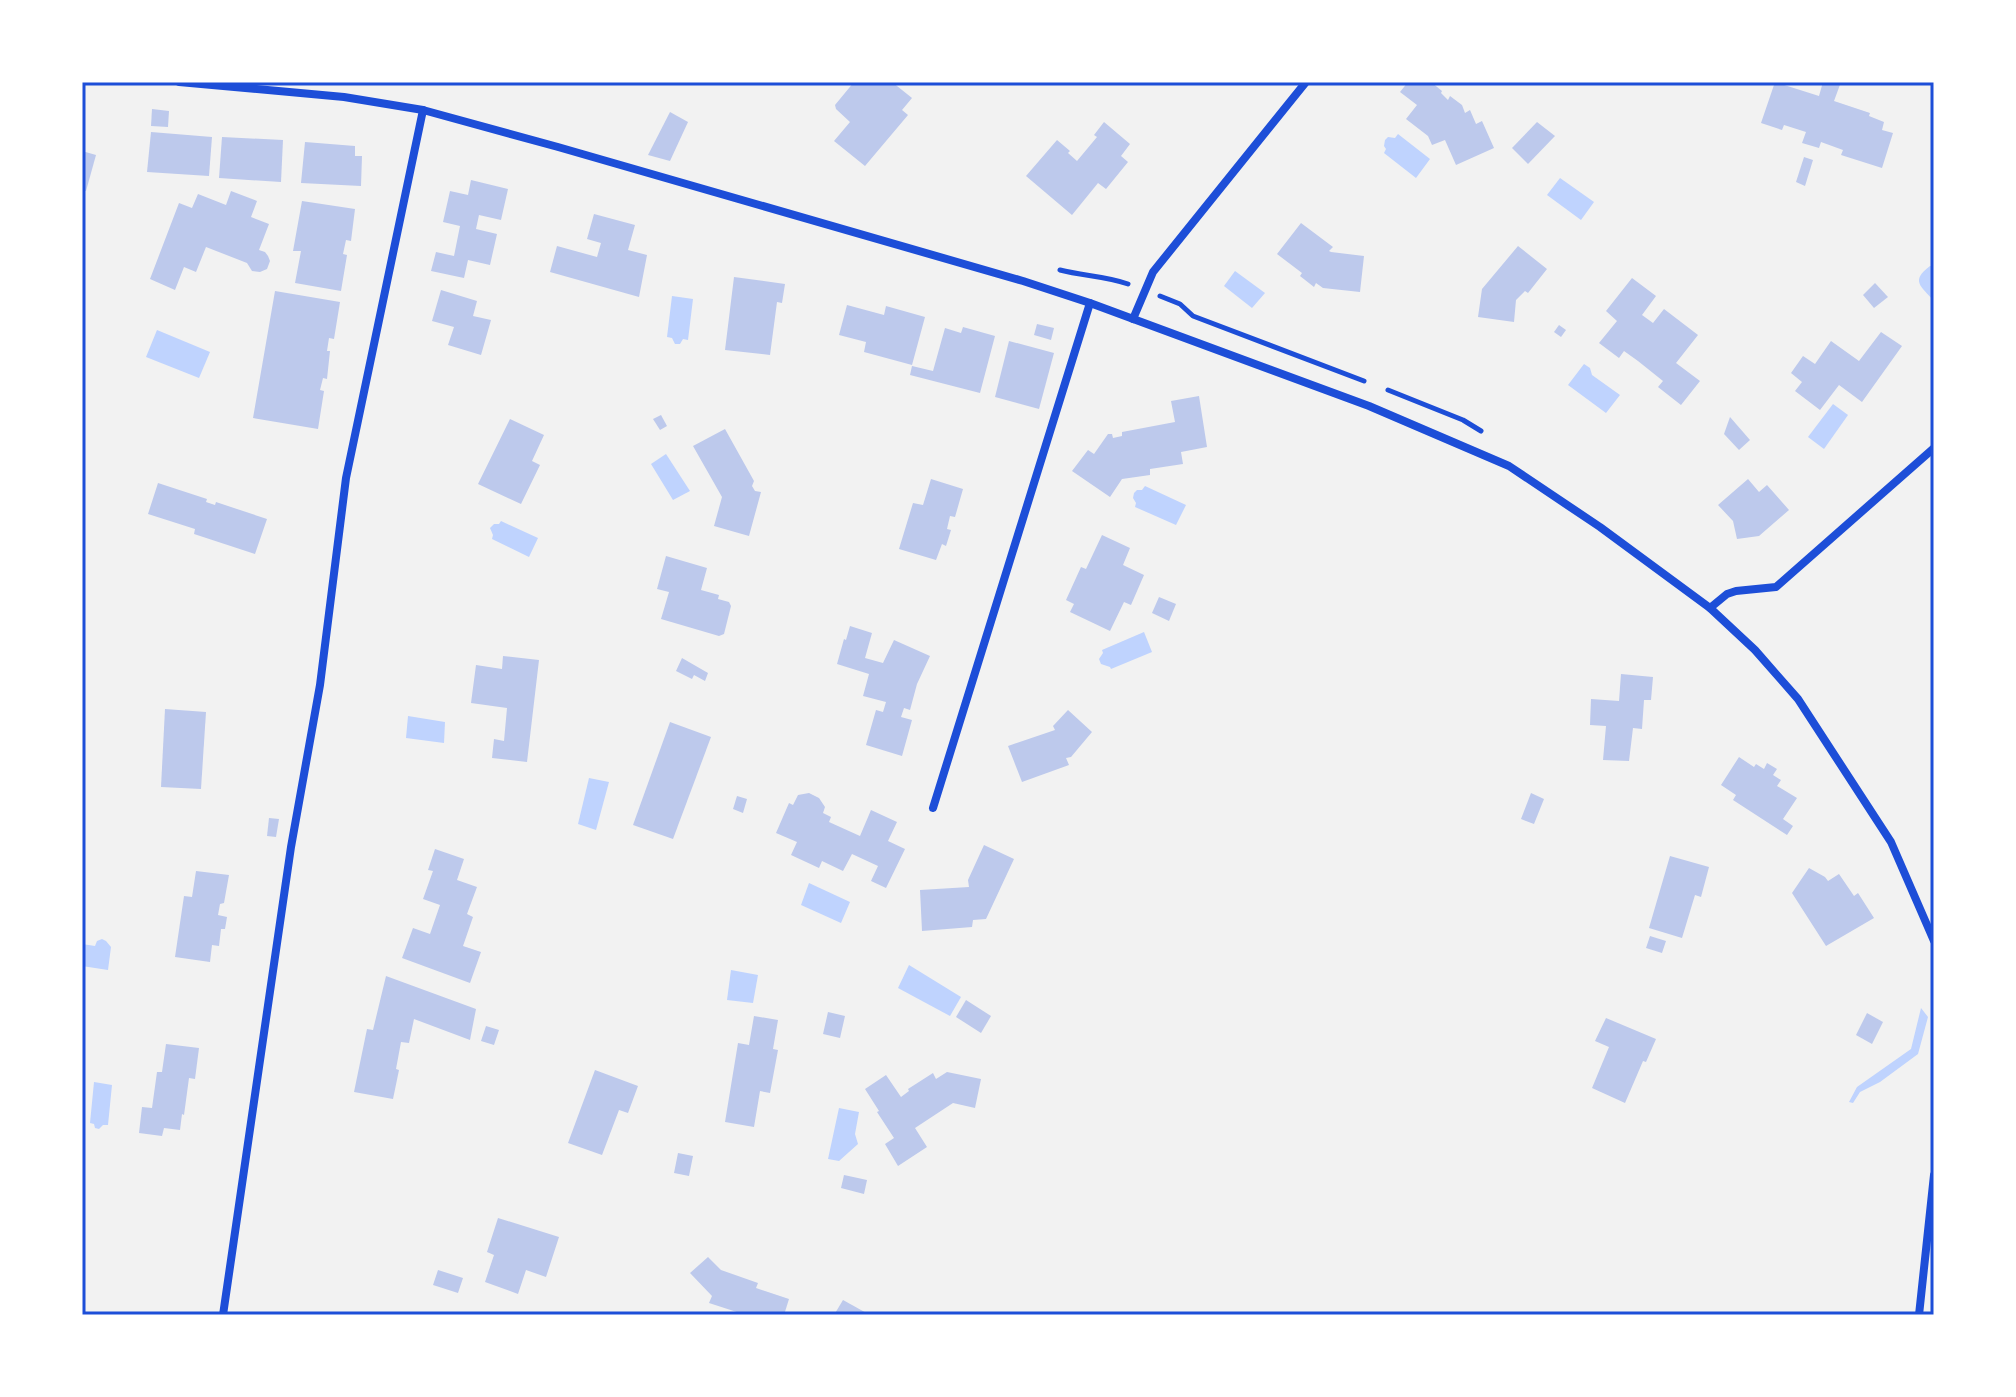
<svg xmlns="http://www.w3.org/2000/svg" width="2016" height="1397" font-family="Inter,sans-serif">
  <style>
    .water { fill: #bfd3fe }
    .building { fill: #bdc9ec }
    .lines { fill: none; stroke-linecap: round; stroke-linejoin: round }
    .path { stroke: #1d4ed8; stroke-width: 5 }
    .minor { stroke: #1d4ed8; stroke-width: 8 }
    .neatline { fill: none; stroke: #1d4ed8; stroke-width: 3 }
  </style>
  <rect width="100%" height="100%" fill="#f2f2f2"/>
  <!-- water -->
  <g class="water">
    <path d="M1398 134 1430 159 1416 178 1384 153 1386 149 1384 146 1385 140 1388 137 1395 138Z"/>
    <path d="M1560 178 1594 202 1581 220 1547 195Z"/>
    <path d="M1930 266H1934V301C1921 286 1910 281 1930 266Z"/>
    <path d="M1235 271 1265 293 1252 308 1224 286Z"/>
    <path d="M672 296 693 299 688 340 683 339 680 344H675L672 338 667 337Z"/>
    <path d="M157 330 210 352 199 378 146 357Z"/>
    <path d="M1584 364 1590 368 1592 375 1620 395 1606 413 1568 385Z"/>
    <path d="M1833 404 1848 415 1824 449 1808 437Z"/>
    <path d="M666 454 690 491 673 500 651 464Z"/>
    <path d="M1145 486 1186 505 1176 525 1135 507 1136 503 1133 498 1134 493 1137 490H1142Z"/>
    <path d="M501 521 538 538 529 557 492 539 493 535 490 528 494 524H499Z"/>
    <path d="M1144 632 1152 652 1111 669 1110 667 1101 664 1099 659 1103 653 1102 650Z"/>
    <path d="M408 716 445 722 444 743 406 738Z"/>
    <path d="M589 778 609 782 596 830 578 824Z"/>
    <path d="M809 883 850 902 841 923 801 905Z"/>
    <path d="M102 939 106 941 111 947 108 970 82 966V944L95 946 97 941Z"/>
    <path d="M909 965 961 997 950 1016 898 988Z"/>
    <path d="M731 970 758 975 753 1003 727 1000Z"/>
    <path d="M1921 1008 1928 1017 1918 1054 1880 1082 1860 1092 1853 1103 1849 1102 1857 1087 1911 1049Z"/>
    <path d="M94 1082 112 1085 108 1125H103L99 1129 95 1128 94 1124 90 1123Z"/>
    <path d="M839 1108 859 1112 855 1134 858 1144 839 1161 828 1159Z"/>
  </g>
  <!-- building -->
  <g class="building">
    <path d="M854 82H871L873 84 875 82H892L912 98 902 110 908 115 865 166 834 141 850 122 836 109 835 105Z"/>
    <path d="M1408 82H1431L1442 91 1441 93 1448 100 1450 96 1462 105 1465 113 1470 110 1476 124 1482 121 1494 148 1456 165 1445 140 1432 145 1428 136 1406 119 1417 105 1400 92Z"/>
    <path d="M1775 82 1819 96 1823 82H1841L1834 101 1870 113 1869 116 1884 122 1882 130 1893 133 1882 168 1841 155 1843 150 1821 142 1819 148 1802 143 1806 132 1784 125 1782 130 1761 123Z"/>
    <path d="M152 109 169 111 168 127 151 126Z"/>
    <path d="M670 112 688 122 670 161 648 155Z"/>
    <path d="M1104 122 1130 144 1121 156 1128 162 1106 189 1098 183 1072 215 1026 176 1057 140 1070 151 1068 153 1077 161 1097 137 1094 135Z"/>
    <path d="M1537 122 1555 136 1528 164 1512 148Z"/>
    <path d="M151 132 212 137 209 176 147 172Z"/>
    <path d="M222 137 283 140 281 182 219 178Z"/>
    <path d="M305 142 355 146V156H362L361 186 301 183Z"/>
    <path d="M82 151 96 155 86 191 82 190Z"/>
    <path d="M1804 157 1813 160 1805 186 1796 182Z"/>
    <path d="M471 180 508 189 501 220 479 215 476 229 497 234 490 265 468 260 464 278 431 271 436 252 454 256 460 226 443 222 450 191 468 195Z"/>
    <path d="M231 191 257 201 251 217 269 224 259 250 265 252 268 256 270 261 267 269 260 272 252 271 247 263 206 247 196 272 184 267 175 290 150 279 179 203 192 208 198 194 226 205Z"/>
    <path d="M302 201 355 209 351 241 346 240 343 254 347 255 341 291 295 283 301 251H293Z"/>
    <path d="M594 214 635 225 628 250 647 255 639 297 550 272 557 246 597 257 601 243 587 239Z"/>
    <path d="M1301 223 1333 247 1329 251 1331 252 1364 256 1360 292 1323 288 1316 283 1314 287 1300 276 1302 273 1277 254Z"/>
    <path d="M1518 246 1547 269 1528 293 1525 291 1516 300 1514 322 1478 317 1482 289Z"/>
    <path d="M734 277 785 284 782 303 777 302 770 355 725 350Z"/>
    <path d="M1632 278 1656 296 1642 315 1653 323 1664 309 1698 335 1676 363 1700 381 1681 405 1658 387 1663 381 1638 361 1624 351 1619 358 1599 343 1617 321 1606 311Z"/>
    <path d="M1875 283 1888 297 1874 308 1863 295Z"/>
    <path d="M441 290 477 301 473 316 491 320 481 355 448 345 454 327 432 321Z"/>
    <path d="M275 291 340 302 334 339 329 338 327 351H330L327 379 323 378 320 390 324 391 318 429 253 418Z"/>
    <path d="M847 305 884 315 886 306 925 317 912 365 864 352 866 342 839 335Z"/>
    <path d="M1037 324 1054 328 1051 340 1034 335Z"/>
    <path d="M1559 325 1566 330 1561 337 1554 332Z"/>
    <path d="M963 327 995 336 980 393 910 375 912 366 933 371 945 328 961 333Z"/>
    <path d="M1881 332 1902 346 1862 402 1839 385 1820 410 1795 391 1802 382 1791 373 1803 356 1815 364 1831 341 1859 361Z"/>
    <path d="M1009 341 1054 353 1039 409 995 397Z"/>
    <path d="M1199 396 1207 447 1181 452 1183 464 1150 469V475L1122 479 1110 497 1072 471 1088 450 1094 454 1108 434H1112L1113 438 1122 436V432L1175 422 1171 401Z"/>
    <path d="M661 415 667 426 660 430 653 419Z"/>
    <path d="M1730 417 1750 440 1739 450 1724 434Z"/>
    <path d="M510 419 544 435 532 461 540 465 521 504 478 484Z"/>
    <path d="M725 429 754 481 752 486 755 491 761 492 749 536 714 526 722 497 693 446Z"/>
    <path d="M931 479 963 489 955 517 950 516 947 529 951 530 946 546 942 544 936 560 899 549 913 503 923 505Z"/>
    <path d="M1748 479 1759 492 1767 485 1789 510 1759 536 1737 539 1733 521 1718 505Z"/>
    <path d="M158 483 207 499 206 502 215 505 216 502 267 519 255 554 194 534 195 529 148 514Z"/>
    <path d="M1102 535 1130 548 1123 565 1144 575 1131 605 1124 602 1110 631 1070 612 1074 604 1066 600 1081 567 1086 569Z"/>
    <path d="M666 556 707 568 701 590 719 595 718 599 729 602 731 606 724 634 719 636 661 619 669 592 657 589Z"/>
    <path d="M1159 597 1176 604 1169 621 1152 613Z"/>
    <path d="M850 626 872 633 865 658 883 663 894 640 930 656 917 684 910 710 904 708 901 717 912 720 902 756 866 745 876 710 883 712 886 702 863 696 869 674 837 664 844 639 846 640Z"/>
    <path d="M503 656 539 660 527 762 492 758 494 739 504 741 507 708 471 703 476 665 502 669Z"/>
    <path d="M682 658 708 673 705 681 694 675 692 679 676 671Z"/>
    <path d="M1621 674 1653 677 1651 700H1644L1642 729 1633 728 1629 761 1603 760 1606 726 1590 725 1591 699 1619 701Z"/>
    <path d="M165 709 206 712 201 789 161 787Z"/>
    <path d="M1068 710 1092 732 1071 757 1066 758 1069 765 1022 782 1008 746 1055 730 1053 726Z"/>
    <path d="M670 722 711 737 673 839 633 825Z"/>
    <path d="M1739 757 1754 767 1756 764 1764 769 1767 763 1777 769 1773 775 1781 780 1777 786 1797 798 1783 819 1793 826 1787 835 1733 800 1736 795 1721 785Z"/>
    <path d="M809 793 819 798 825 807 823 813 831 817 829 822 860 836 871 810 897 822 888 841 905 849 886 888 871 881 878 866 852 854 843 871 822 861 819 868 791 855 797 842 776 833 789 803 793 805 798 795Z"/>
    <path d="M1531 793 1544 799 1534 824 1521 819Z"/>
    <path d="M737 796 747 799 743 813 733 809Z"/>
    <path d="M269 818 279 819 276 837 267 836Z"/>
    <path d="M984 845 1014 859 986 919 973 920 972 927 922 931 920 890 969 887 968 880Z"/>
    <path d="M435 849 464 859 457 880 477 887 467 914 473 917 463 946 481 952 470 983 402 958 413 928 430 934 440 905 423 899 433 871 428 870Z"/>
    <path d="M1670 856 1709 867 1701 897 1695 895 1682 938 1649 928Z"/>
    <path d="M1809 868 1825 877 1828 881 1839 874 1854 896 1858 893 1874 918 1826 946 1792 893Z"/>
    <path d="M196 871 229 875 224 903 220 904 218 915 227 917 225 929H221L219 946 212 945 210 962 175 957 184 896 192 897Z"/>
    <path d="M1650 936 1666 941 1662 953 1646 948Z"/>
    <path d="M386 976 476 1009 470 1040 414 1019 409 1043 401 1042 396 1069 399 1070 393 1099 354 1092 367 1029 373 1030Z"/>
    <path d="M966 1000 991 1016 981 1033 956 1017Z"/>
    <path d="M828 1012 845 1016 840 1038 823 1034Z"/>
    <path d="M1867 1013 1883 1022 1872 1044 1856 1035Z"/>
    <path d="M754 1016 778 1020 773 1049 778 1050 770 1093 760 1091 754 1127 725 1122 738 1043 749 1045Z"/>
    <path d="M1606 1018 1656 1039 1646 1062 1643 1061 1625 1103 1592 1088 1609 1047 1595 1041Z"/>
    <path d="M486 1026 499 1030 494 1045 481 1041Z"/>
    <path d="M166 1044 199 1048 195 1079 189 1078 184 1115 182 1114 180 1130 164 1128 162 1136 139 1133 142 1107 152 1108 157 1072H162Z"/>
    <path d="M595 1070 638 1086 628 1113 619 1110 602 1155 568 1143Z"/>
    <path d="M947 1072 981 1079 975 1108 953 1103 915 1128 927 1147 898 1166 885 1144 894 1138 877 1112 879 1111 865 1089 886 1075 901 1097 909 1091 908 1089 933 1073 936 1079Z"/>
    <path d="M678 1153 693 1156 689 1176 674 1173Z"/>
    <path d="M844 1175 867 1180 864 1194 841 1188Z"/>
    <path d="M498 1218 559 1237 546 1277 526 1270 518 1294 485 1282 494 1255 487 1252Z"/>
    <path d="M708 1257 721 1270 758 1283 756 1288 789 1299 784 1315H746L709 1303 712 1296 690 1273Z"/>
    <path d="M438 1270 463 1278 458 1293 433 1285Z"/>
    <path d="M843 1300 870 1315H834Z"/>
  </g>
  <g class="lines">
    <!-- path -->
    <g class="path">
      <path d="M1060 270C1083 276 1106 276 1128 284"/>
      <path d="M1160 296 1180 304 1193 316 1364 381"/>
      <path d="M1388 390 1463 420 1481 431"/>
    </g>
    <!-- minor -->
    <g class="minor">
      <path d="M179 82 344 97 423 110 558 147 1023 281 1090 303 1369 406 1509 466 1600 527 1710 608 1755 650 1798 699 1891 842 1934 941"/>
      <path d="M1133 319 1153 272 1306 82"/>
      <path d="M1710 608 1727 594 1736 591 1776 587 1934 448"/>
      <path d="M933 808 1090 303"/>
      <path d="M223 1315 291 847 320 685 346 478 423 110"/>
      <path d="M1919 1315 1934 1175"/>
    </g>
  </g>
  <!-- border -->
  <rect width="2016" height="1397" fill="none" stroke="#ffffff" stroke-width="168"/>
  <rect x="84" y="84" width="1848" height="1229" class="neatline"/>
</svg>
